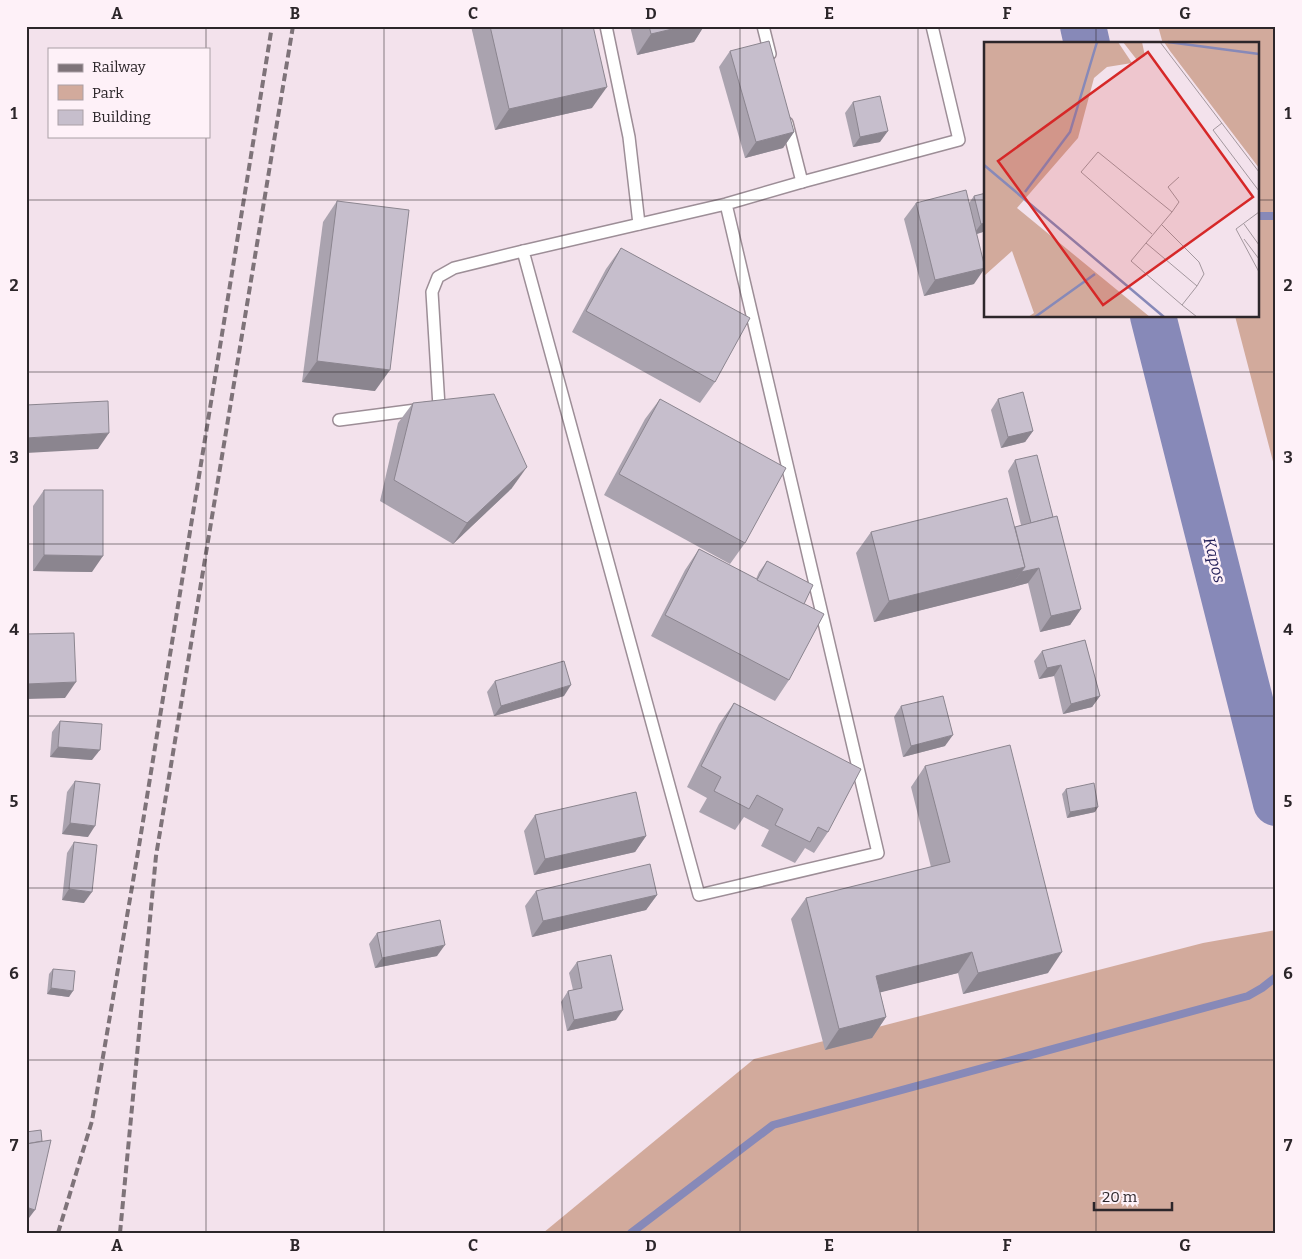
<svg xmlns="http://www.w3.org/2000/svg" width="1302" height="1259" font-family="Bitter,serif">
  <style>
    .green { fill: #d2aa9c }
    .lines { fill: none; stroke-linecap: round; stroke-linejoin: round }
    .stream { stroke: #8789b8; stroke-width: 8 }
    .river { stroke: #8789b8; stroke-width: 46 }
    .service-casing { stroke: #9d8e97; stroke-width: 14 }
    .service { stroke: #fff; stroke-width: 11 }
    .rail { stroke: #7e7379; stroke-width: 4; stroke-dasharray: 8 4; stroke-linecap: butt }
    .wall { fill: #aaa3af }
    .shaded-wall { fill: #8b858f }
    .building { fill: #c6becc; stroke: #8b858f }
    .grid { fill: none; stroke: #2c262a; stroke-width: 1; stroke-opacity: 0.55 }
    .labels { text-anchor: middle; stroke-width: 5; stroke-linejoin: round; paint-order: stroke }
    .water-label { font-size: 16px; font-style: italic; fill: #26225b; stroke: #fef1f8 }
    .inset-river { fill: none; stroke: #8789b8; stroke-width: 2.5 }
    .inset-road { fill: none; stroke: #a3979e; stroke-width: 1 }
    .view { fill: #d62828; fill-opacity: 0.15; stroke: #d62828; stroke-width: 2.5 }
    .inset-edge { fill: none; stroke: #2c262a; stroke-width: 2.5 }
    .neatline { fill: none; stroke: #2c262a; stroke-width: 2 }
    .grid-label { font-size: 16px; text-anchor: middle; font-weight: bold; fill: #2c262a }
  </style>
  <rect width="100%" height="100%" fill="#f3e2ec"/>
  <!-- green -->
  <g class="green">
    <path d="M1158 26H1276V473L1235 316H1258V44H1163Z"/>
    <path d="M1276 930V1233H543L754 1059 1203 943Z"/>
  </g>
  <g class="lines">
    <!-- stream -->
    <g class="stream">
      <path d="M1258 216H1276"/>
      <path d="M631 1233 773 1125 1248 996 1262 988 1276 977"/>
    </g>
    <!-- river -->
    <g class="river">
      <path d="M1083 26 1087 44"/>
      <path d="M1153 316 1276 803"/>
    </g>
    <defs>
      <g id="service">
        <path d="M606 26 629 137 639 224"/>
        <path d="M763 26 770 54"/>
        <path d="M787 123 802 182 959 140 932 26"/>
        <path d="M726 204 878 853 699 895 523 251 726 204 802 182"/>
        <path d="M339 420 439 407 432 292 438 277 454 268 523 251"/>
      </g>
    </defs>
    <!-- service casing -->
    <use href="#service" class="service-casing"/>
    <!-- service -->
    <use href="#service" class="service"/>
    <!-- rail -->
    <g class="rail">
      <path d="M58 1233 92 1121 139 846 272 26"/>
      <path d="M120 1233 156 856 293 26"/>
    </g>
  </g>
  <!-- wall -->
  <g class="wall">
    <path d="M471 26H593L592 108 495 130Z"/>
    <path d="M630 26H704L694 42 637 55Z"/>
    <path d="M730 51 794 132 783 148 745 158 719 67Z"/>
    <path d="M853 102 880 142 853 147 845 113Z"/>
    <path d="M974 196 986 231 977 234 974 284 924 296 904 219 916 203H969Z"/>
    <path d="M337 201 375 391 302 382 323 222Z"/>
    <path d="M621 248 715 382 700 403 572 332 606 269Z"/>
    <path d="M660 399 745 543 730 564 604 495 645 419Z"/>
    <path d="M998 399 1033 431 1025 442 1001 448 991 410Z"/>
    <path d="M413 403 512 488 453 544 380 501 398 423Z"/>
    <path d="M1015 460 1053 517 1081 609 1070 625 1040 632 1028 583 874 622 856 553 871 532 1015 527 1021 525 1008 471Z"/>
    <path d="M44 490 92 572 33 571V506Z"/>
    <path d="M699 549 756 579 759 572 767 561 804 604 789 680 775 701 651 636 685 570Z"/>
    <path d="M1085 640 1100 696 1092 707 1063 714 1054 676 1039 679 1034 661 1042 651Z"/>
    <path d="M495 681 564 696 494 716 487 692Z"/>
    <path d="M734 703 828 832 814 853 805 848 795 863 761 846 769 830 744 817 735 830 699 812 707 798 687 787 719 724Z"/>
    <path d="M901 706 945 746 903 757 894 717Z"/>
    <path d="M60 721 92 760 50 757 52 732Z"/>
    <path d="M925 766 1048 973 963 994 958 973 880 992 886 1017 872 1038 825 1050 791 919 806 898 931 867 911 787Z"/>
    <path d="M75 781 88 837 62 834 67 792Z"/>
    <path d="M1066 789 1095 812 1067 818 1062 794Z"/>
    <path d="M535 815 646 836 635 852 534 875 524 831Z"/>
    <path d="M74 842 84 903 62 900 67 853Z"/>
    <path d="M536 891 657 895 646 910 532 937 525 906Z"/>
    <path d="M377 933 437 956 375 968 369 944Z"/>
    <path d="M577 962 616 1020 567 1031 561 1002 568 991 573 990 569 973Z"/>
    <path d="M53 969 69 997 47 994 49 974Z"/>
  </g>
  <!-- shaded-wall -->
  <g class="shaded-wall">
    <path d="M685 26H704L694 42 637 55 651 34Z"/>
    <path d="M607 87 592 108 495 130 509 109Z"/>
    <path d="M888 131 880 142 853 147 860 137Z"/>
    <path d="M794 132 783 148 745 158 756 142Z"/>
    <path d="M986 223V231L973 235 981 224Z"/>
    <path d="M985 268 974 284 924 296 935 280Z"/>
    <path d="M317 361 390 370 375 391 302 382Z"/>
    <path d="M1033 431 1025 442 1001 448 1008 437Z"/>
    <path d="M109 433 98 449 26 453V438Z"/>
    <path d="M527 467 512 488 453 544 467 523Z"/>
    <path d="M44 555 103 556 92 572 33 571Z"/>
    <path d="M1025 567 1010 588 874 622 889 601Z"/>
    <path d="M1039 568 1028 583 1010 588 1021 572Z"/>
    <path d="M1081 609 1070 625 1040 632 1051 616Z"/>
    <path d="M1061 665 1054 676 1039 679 1047 668Z"/>
    <path d="M76 682 65 698 26 699V684Z"/>
    <path d="M571 685 564 696 494 716 501 706Z"/>
    <path d="M1100 696 1092 707 1063 714 1071 704Z"/>
    <path d="M953 735 945 746 903 757 911 746Z"/>
    <path d="M58 747 100 750 92 760 50 757Z"/>
    <path d="M1098 807 1095 812 1067 818 1070 812Z"/>
    <path d="M70 823 95 826 88 837 62 834Z"/>
    <path d="M646 836 635 852 534 875 545 859Z"/>
    <path d="M69 889 92 892 84 903 62 900Z"/>
    <path d="M657 895 646 910 532 937 543 921Z"/>
    <path d="M445 945 437 956 375 968 382 958Z"/>
    <path d="M972 952 958 973 862 997 876 976Z"/>
    <path d="M1062 952 1048 973 963 994 978 973Z"/>
    <path d="M51 988 73 991 69 997 47 994Z"/>
    <path d="M623 1010 616 1020 567 1031 574 1020Z"/>
    <path d="M886 1017 872 1038 825 1050 839 1029Z"/>
    <path d="M26 1207 35 1210 26 1222Z"/>
  </g>
  <!-- building -->
  <g class="building">
    <path d="M490 26H593L607 87 509 109Z"/>
    <path d="M649 26H685L651 34Z"/>
    <path d="M769 41 794 132 756 142 730 51Z"/>
    <path d="M880 96 888 131 860 137 853 102Z"/>
    <path d="M966 190 985 268 935 280 916 203Z"/>
    <path d="M986 193V223L981 224 974 196Z"/>
    <path d="M337 201 409 210 390 370 317 361Z"/>
    <path d="M621 248 750 318 715 382 586 311Z"/>
    <path d="M1023 392 1033 431 1008 437 998 399Z"/>
    <path d="M494 394 527 467 467 523 394 480 413 403Z"/>
    <path d="M660 399 786 468 745 543 619 474Z"/>
    <path d="M108 401 109 433 26 438V405Z"/>
    <path d="M1037 455 1053 517 1031 523 1015 460Z"/>
    <path d="M44 490H103V556L44 555Z"/>
    <path d="M1007 498 1025 567 889 601 871 532Z"/>
    <path d="M1057 516 1081 609 1051 616 1039 568 1021 572 1025 567 1015 527Z"/>
    <path d="M699 549 824 614 789 680 665 615Z"/>
    <path d="M767 561 813 585 804 604 757 580Z"/>
    <path d="M74 633 76 682 26 684V634Z"/>
    <path d="M1085 640 1100 696 1071 704 1061 665 1047 668 1042 651Z"/>
    <path d="M564 661 571 685 501 706 495 681Z"/>
    <path d="M943 696 953 735 911 746 901 706Z"/>
    <path d="M734 703 861 769 828 832 818 827 810 842 775 825 783 809 757 795 749 809 714 791 721 777 701 766Z"/>
    <path d="M60 721 102 724 100 750 58 747Z"/>
    <path d="M1010 745 1062 952 978 973 972 952 876 976 886 1017 839 1029 806 898 950 862 925 766Z"/>
    <path d="M75 781 100 784 95 826 70 823Z"/>
    <path d="M1094 783 1098 807 1070 812 1066 789Z"/>
    <path d="M636 792 646 836 545 859 535 815Z"/>
    <path d="M74 842 97 845 92 892 69 889Z"/>
    <path d="M650 864 657 895 543 921 536 891Z"/>
    <path d="M440 920 445 945 382 958 377 933Z"/>
    <path d="M611 955 623 1010 574 1020 568 991 582 988 577 962Z"/>
    <path d="M53 969 75 971 73 991 51 988Z"/>
    <path d="M41 1130 42 1141 26 1144V1132Z"/>
    <path d="M51 1140 35 1210 26 1207V1144Z"/>
  </g>
  <!-- grid -->
  <path class="grid" d="M206 26V49M384 26V1233M562 26V1233M740 26V1233M918 26V1233M1096 26V44M206 136V1233M26 200H986M1258 200H1276M1096 316V1233M26 372H1276M26 544H1276M26 716H1276M26 888H1276M26 1060H1276"/>
  <g class="labels">
    <!-- water labels -->
    <g class="water-label">
      <text transform="translate(1215 560) rotate(76)" y="6">Kapos</text>
    </g>
  </g>
  <!-- overview -->
  <g transform="translate(984 42)">
    <rect width="275" height="275" fill="#f3e2ec"/>
    <path d="M0 0H134L148 21 123 25 110 36 94 96 33 166 166 275H44L50 271 28 209 0 234ZM139 0H158L161 14 153 18ZM180 0H275V126L186 9Z" fill="#d2aa9c"/>
    <path class="inset-river" d="M184 0 275 12M0 123 180 275M41 150 86 90 113 0M51 275 111 232"/>
    <path class="inset-road" d="M176 0 275 130M238 81 229 88 275 149M188 170 195 160 184 145 195 135M177 182 215 220 220 232 213 244M260 182 275 203M252 187 275 230M252 187 275 170M260 197 275 217M162 201 188 170 114 110 97 130 168 192M198 263 213 244 162 201 147 219 198 263 213 275"/>
    <path class="view" d="M164 10 269 155 119 263 14 119Z"/>
    <rect width="275" height="275" class="inset-edge"/>
  </g>
  <!-- border -->
  <rect width="1302" height="1259" fill="none" stroke="#fef1f8" stroke-width="55"/>
  <!-- legend -->
  <rect x="48" y="48" width="162" height="90" fill="#fef1f8" stroke="#aaa0a6"/>
  <rect x="58" y="64" width="25" height="8" fill="#7e7379" stroke="#aaa0a6"/>
  <text x="92" y="72" font-size="15" fill="#2c262a">Railway</text>
  <rect x="58" y="85" width="25" height="15" fill="#d2aa9c" stroke="#aaa0a6"/>
  <text x="92" y="98" font-size="15" fill="#2c262a">Park</text>
  <rect x="58" y="110" width="25" height="15" fill="#c6becc" stroke="#aaa0a6"/>
  <text x="92" y="122" font-size="15" fill="#2c262a">Building</text>
  <!-- scale -->
  <path d="M1094 1202v8h78v-8" fill="none" stroke="#2c262a" stroke-width="2.5"/>
  <text x="1102" y="1202" font-size="15" fill="#2c262a" stroke="#fef1f8" stroke-width="4" paint-order="stroke">20 m</text>
  <rect x="28" y="28" width="1246" height="1204" class="neatline"/>
  <g class="grid-label">
    <text x="117" y="19">A</text>
    <text x="295" y="19">B</text>
    <text x="473" y="19">C</text>
    <text x="651" y="19">D</text>
    <text x="829" y="19">E</text>
    <text x="1007" y="19">F</text>
    <text x="1185" y="19">G</text>
    <text x="14" y="119">1</text>
    <text x="1288" y="119">1</text>
    <text x="14" y="291">2</text>
    <text x="1288" y="291">2</text>
    <text x="14" y="463">3</text>
    <text x="1288" y="463">3</text>
    <text x="14" y="635">4</text>
    <text x="1288" y="635">4</text>
    <text x="14" y="807">5</text>
    <text x="1288" y="807">5</text>
    <text x="14" y="979">6</text>
    <text x="1288" y="979">6</text>
    <text x="14" y="1151">7</text>
    <text x="1288" y="1151">7</text>
    <text x="117" y="1251">A</text>
    <text x="295" y="1251">B</text>
    <text x="473" y="1251">C</text>
    <text x="651" y="1251">D</text>
    <text x="829" y="1251">E</text>
    <text x="1007" y="1251">F</text>
    <text x="1185" y="1251">G</text>
  </g>
</svg>
